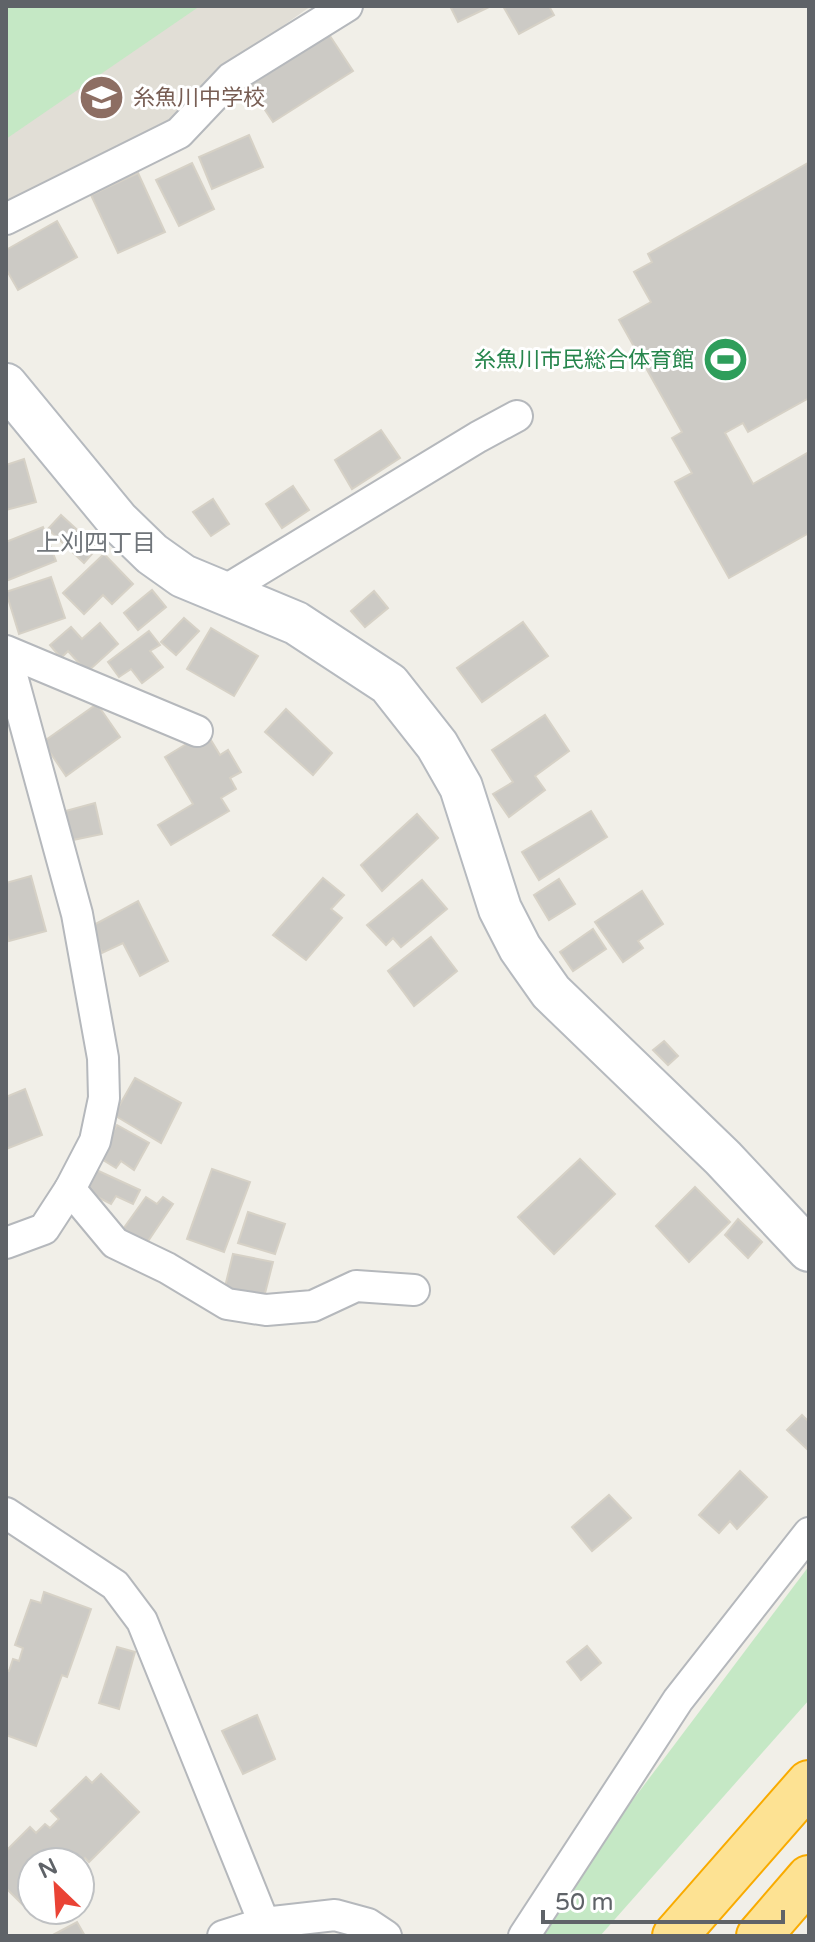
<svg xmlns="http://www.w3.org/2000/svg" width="815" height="1942" font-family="'Varela Round','Noto Sans JP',sans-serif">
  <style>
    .education { fill: #e1ded6 }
    .green { fill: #c5e8c5 }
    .building { fill: #cccac5; stroke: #d6d1c6; stroke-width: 2 }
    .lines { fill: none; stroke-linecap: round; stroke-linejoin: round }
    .street-casing { stroke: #b5b8bc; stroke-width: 34 }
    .secondary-casing { stroke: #b6babf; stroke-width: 46 }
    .highway-casing { stroke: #f9ab00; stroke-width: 48 }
    .street { stroke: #fff; stroke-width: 30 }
    .secondary { stroke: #fff; stroke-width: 42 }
    .highway { stroke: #fde293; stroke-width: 44 }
    .labels { text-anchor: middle; stroke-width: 6; stroke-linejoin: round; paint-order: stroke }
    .education-label { font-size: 22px; fill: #785e54; stroke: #fff; text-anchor: start }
    .leisure-label { font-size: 22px; fill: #27864d; stroke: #fff; text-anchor: end }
    .neighbourhood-label { font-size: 24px; fill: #70757a; stroke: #fff }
  </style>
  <rect width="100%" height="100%" fill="#f1efe8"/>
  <!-- education -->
  <path class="education" d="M6 6H311L221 70 176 125 6 208Z"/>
  <!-- green -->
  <g class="green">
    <path d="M6 6H200L6 139Z"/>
    <path d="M809 1566V1700L600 1936H541L614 1825Z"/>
  </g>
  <!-- building -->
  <g class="building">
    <path d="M450 6H491L458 22Z"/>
    <path d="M503 6H549L554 15 519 34Z"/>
    <path d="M328 33 353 71 273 122 249 86Z"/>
    <path d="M249 135 263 167 212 189 199 157Z"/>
    <path d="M192 163 214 209 179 226 156 180Z"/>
    <path d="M808 163 809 398 748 432 743 423 725 433 753 484 809 452V533L729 578 675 482 692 473 672 438 682 432 619 320 651 302 634 272 652 262 648 254Z"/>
    <path d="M138 173 165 232 118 253 91 195Z"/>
    <path d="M57 221 77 257 18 290 6 269V250Z"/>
    <path d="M381 430 400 458 352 489 335 460Z"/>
    <path d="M24 459 36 502 6 510V465Z"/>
    <path d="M293 486 309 510 282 528 266 504Z"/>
    <path d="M213 499 229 524 211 536 193 512Z"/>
    <path d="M61 515 97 548 84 563 48 529Z"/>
    <path d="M43 527 56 561 6 581V542Z"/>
    <path d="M104 554 133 584 112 604 103 595 84 614 63 593Z"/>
    <path d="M51 577 65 618 19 634 6 592Z"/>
    <path d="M152 590 166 607 138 630 124 613Z"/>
    <path d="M374 591 388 608 365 627 351 611Z"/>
    <path d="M184 618 199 631 176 655 161 642Z"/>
    <path d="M523 622 548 656 482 702 457 668Z"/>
    <path d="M100 623 118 644 87 672 68 651 61 658 50 645 71 627 82 639Z"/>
    <path d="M211 628 258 656 234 696 187 669Z"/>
    <path d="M149 631 160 645 150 651 163 667 142 683 131 669 119 677 108 662Z"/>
    <path d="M97 704 120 737 66 776 43 742Z"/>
    <path d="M286 709 332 753 313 775 265 732Z"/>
    <path d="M545 715 569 751 535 776 545 790 509 817 493 794 513 782 492 750Z"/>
    <path d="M206 732 220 755 228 750 241 772 230 778 236 789 221 798 229 811 171 845 158 825 193 804 165 757Z"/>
    <path d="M95 803 102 834 68 841 62 812Z"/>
    <path d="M591 811 607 837 539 880 522 852Z"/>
    <path d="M417 814 438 838 382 891 361 865Z"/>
    <path d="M31 876 46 931 9 941 6 931V883Z"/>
    <path d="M323 878 344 895 331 909 342 918 306 960 273 935Z"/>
    <path d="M559 879 575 904 549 920 534 895Z"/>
    <path d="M422 880 447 909 401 947 393 938 386 945 367 925Z"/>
    <path d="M642 891 663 924 638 941 643 948 623 962 595 922Z"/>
    <path d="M138 901 168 961 140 976 123 943 102 953 90 927Z"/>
    <path d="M593 929 606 949 573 971 560 952Z"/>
    <path d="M431 937 457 971 414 1006 388 971Z"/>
    <path d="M664 1041 678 1056 668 1065 653 1050Z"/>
    <path d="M135 1078 181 1103 161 1143 114 1115Z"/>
    <path d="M25 1089 42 1135 6 1149V1097Z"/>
    <path d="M117 1125 149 1143 134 1170 121 1161 116 1168 98 1157Z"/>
    <path d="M580 1159 615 1194 554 1254 518 1217Z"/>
    <path d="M92 1168 140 1190 133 1204 116 1196 111 1204 82 1189Z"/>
    <path d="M212 1169 250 1182 224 1252 187 1239Z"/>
    <path d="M695 1187 730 1222 689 1262 656 1226Z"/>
    <path d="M146 1197 157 1204 163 1197 173 1204 144 1247 121 1232Z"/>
    <path d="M248 1212 285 1224 275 1254 238 1243Z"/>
    <path d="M738 1219 762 1242 748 1258 725 1235Z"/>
    <path d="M233 1254 273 1262 262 1305 223 1295Z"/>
    <path d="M802 1415 809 1422V1451L787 1430Z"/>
    <path d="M740 1471 767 1497 737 1529 730 1521 719 1533 699 1515Z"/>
    <path d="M609 1495 631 1518 592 1551 572 1527Z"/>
    <path d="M44 1592 91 1609 67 1677 62 1675 36 1746 6 1735V1670L9 1671 13 1659 19 1661 23 1648 15 1645 31 1600 41 1603Z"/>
    <path d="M587 1646 601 1663 581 1680 567 1662Z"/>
    <path d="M117 1647 135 1652 119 1709 99 1703Z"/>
    <path d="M257 1715 275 1759 243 1774 222 1731Z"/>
    <path d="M101 1774 139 1812 89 1862 85 1858 80 1863 32 1862V1910L30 1912 6 1888V1851L30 1827 36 1833 45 1824 50 1828 59 1819 51 1811 86 1777 92 1783Z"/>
    <path d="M77 1922 85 1936H51Z"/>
  </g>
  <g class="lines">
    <defs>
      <g id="street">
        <path d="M6 219 179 133 231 78 347 6"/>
        <path d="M221 593 478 437 517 416"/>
        <path d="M6 651 197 731"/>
        <path d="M6 654 77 914 103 1058 104 1098 95 1141 70 1189 44 1229 6 1243"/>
        <path d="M70 1189 115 1243 167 1268 227 1304 266 1310 313 1306 356 1286 414 1290"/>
        <path d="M6 1513 115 1585 142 1621 264 1923"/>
        <path d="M223 1936 264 1923 335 1915 368 1924 386 1936"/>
        <path d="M524 1936 678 1700 809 1533"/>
      </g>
      <path id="secondary" d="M6 385 118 521 152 554 183 576 296 623 389 684 437 745 461 787 500 909 520 948 551 992 723 1158 809 1250"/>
      <g id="highway">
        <path d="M675 1936 809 1783"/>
        <path d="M759 1936 809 1878"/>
      </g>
    </defs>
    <!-- street casing -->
    <use href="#street" class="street-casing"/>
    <!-- secondary casing -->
    <use href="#secondary" class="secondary-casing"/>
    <!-- highway casing -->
    <use href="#highway" class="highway-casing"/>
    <!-- street -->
    <use href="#street" class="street"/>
    <!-- secondary -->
    <use href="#secondary" class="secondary"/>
    <!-- highway -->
    <use href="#highway" class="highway"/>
  </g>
  <!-- icons -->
  <defs>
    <symbol id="school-disc" viewBox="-11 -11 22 22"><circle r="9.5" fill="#8d6e63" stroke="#fff"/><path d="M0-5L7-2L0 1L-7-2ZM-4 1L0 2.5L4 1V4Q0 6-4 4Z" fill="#fff"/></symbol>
    <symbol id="stadium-disc" viewBox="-11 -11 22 22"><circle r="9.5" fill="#2e9e5b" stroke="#fff"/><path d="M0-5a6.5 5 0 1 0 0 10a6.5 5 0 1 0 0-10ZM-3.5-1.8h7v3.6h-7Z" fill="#fff"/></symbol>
  </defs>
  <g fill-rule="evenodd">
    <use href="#school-disc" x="76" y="72" width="51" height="51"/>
    <use href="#stadium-disc" x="700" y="334" width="51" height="51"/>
  </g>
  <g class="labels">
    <!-- education labels -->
    <g class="education-label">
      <text x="133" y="105">糸魚川中学校</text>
    </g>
    <!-- leisure labels -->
    <g class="leisure-label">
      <text x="694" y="367">糸魚川市民総合体育館</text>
    </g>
    <!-- neighbourhood labels -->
    <g class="neighbourhood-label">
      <text x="96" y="551">上刈四丁目</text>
    </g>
  </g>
  <!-- border -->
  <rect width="815" height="1942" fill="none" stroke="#5f6368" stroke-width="16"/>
  <!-- north arrow -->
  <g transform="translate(56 1886) rotate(335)"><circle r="38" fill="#ffffff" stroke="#bfc1c3" stroke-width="2"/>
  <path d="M0-6L14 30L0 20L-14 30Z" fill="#ea4335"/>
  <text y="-12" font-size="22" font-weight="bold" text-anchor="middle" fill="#5f6368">N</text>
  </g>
  <!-- scale -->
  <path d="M543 1910v12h240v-12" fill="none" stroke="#5f6368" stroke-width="4"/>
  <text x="555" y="1910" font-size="24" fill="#5f6368" stroke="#ffffff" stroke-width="6" paint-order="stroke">50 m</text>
</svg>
